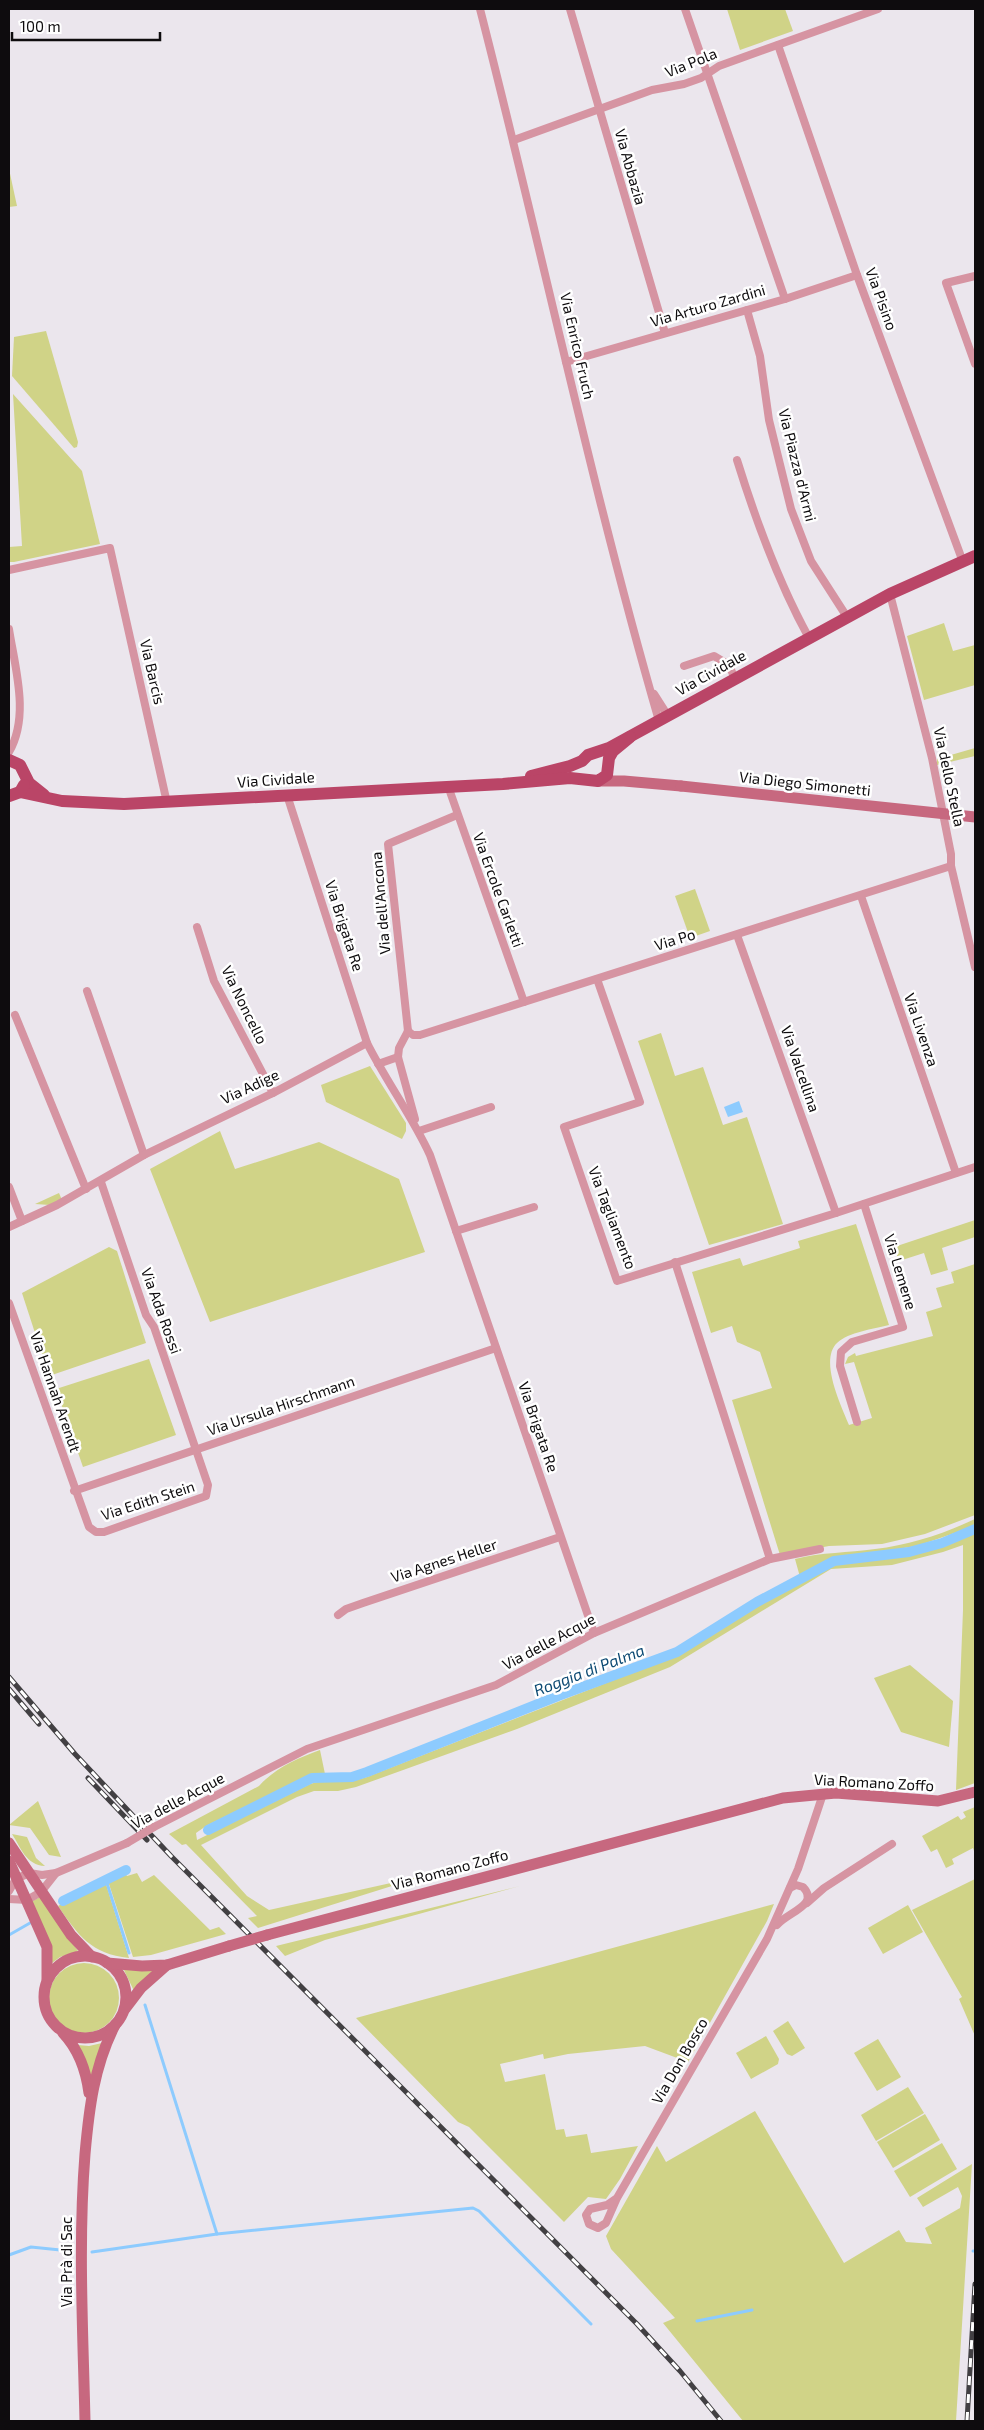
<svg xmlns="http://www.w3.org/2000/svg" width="984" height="2430" font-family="'Exo 2',sans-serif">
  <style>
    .green { fill: #d0d387 }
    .water { fill: #8dcbfe }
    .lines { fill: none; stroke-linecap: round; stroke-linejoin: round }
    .stream { stroke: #8dcbfe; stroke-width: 3 }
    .canal { stroke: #8dcbfe; stroke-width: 10 }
    .street { stroke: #d694a2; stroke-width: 8 }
    .secondary { stroke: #c7687f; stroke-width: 11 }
    .primary { stroke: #ba4567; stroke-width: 12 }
    .rail-casing { stroke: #424043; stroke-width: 5 }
    .rail { stroke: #fff; stroke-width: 3; stroke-dasharray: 9; stroke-linecap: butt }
    .street-bridge { stroke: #d694a2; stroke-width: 8 }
    .secondary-bridge { stroke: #c7687f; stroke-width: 11 }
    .labels { text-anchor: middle; stroke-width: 5; stroke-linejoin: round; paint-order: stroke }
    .street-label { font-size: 15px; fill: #0e0c0e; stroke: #fff }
    .water-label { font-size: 16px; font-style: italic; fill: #0d4a73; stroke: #fff }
  </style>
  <rect width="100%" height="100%" fill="#ebe6ed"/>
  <!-- green -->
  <g class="green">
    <path d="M727 9H785L793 31 740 50Z"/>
    <path d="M9 169 17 206 9 207Z"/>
    <path d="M46 331 78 442 77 447 74 448 12 376 14 337Z"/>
    <path d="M13 394 82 471 100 544 14 562H9V547L22 546Z"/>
    <path d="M944 623 953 651 975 645V685L924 700 907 636Z"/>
    <path d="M975 748V756L937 765V759Z"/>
    <path d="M695 889 710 931 690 938 675 896Z"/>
    <path d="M661 1033 675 1076 703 1067 723 1125 747 1117 783 1224 709 1245 638 1041Z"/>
    <path d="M370 1066 406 1123V1131L402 1139 326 1102 321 1085Z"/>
    <path d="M220 1131 235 1169 319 1142 399 1179 425 1252 210 1322 150 1169Z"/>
    <path d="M59 1193 62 1200 50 1205 35 1204Z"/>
    <path d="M975 1220V1237L942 1248 948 1270 931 1275 924 1253 899 1261 894 1247Z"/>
    <path d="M856 1224 889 1325C873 1329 849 1332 837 1343 819 1360 841 1406 849 1425L872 1418 854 1362 845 1364 848 1357 855 1353 856 1356 933 1336 926 1312 942 1307 936 1288 954 1283 951 1272 975 1264V1515L925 1534 882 1544 829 1546 780 1555 732 1400 772 1388 760 1352 737 1342 732 1326 711 1333 692 1272 740 1258 743 1266 800 1248 798 1241Z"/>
    <path d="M109 1247 117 1251 146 1343 49 1376 22 1293Z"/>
    <path d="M149 1359 176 1435 83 1467 56 1389Z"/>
    <path d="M975 1519V1526L917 1546 832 1559 800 1577 795 1559C822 1552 848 1553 875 1549 910 1545 943 1534 975 1519Z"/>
    <path d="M975 1531V1783L956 1790 963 1610V1545L943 1552 892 1565 831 1569 670 1667 517 1729 356 1787 338 1791H314L297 1797 201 1845 247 1896 269 1910 427 1875 258 1928 248 1918 257 1916 186 1844 182 1845 169 1834 259 1786C275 1768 298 1758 320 1750L325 1774 310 1775 206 1826 196 1833 197 1840 310 1784C328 1778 348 1783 367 1777L675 1656 731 1620 832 1564 910 1555 956 1540Z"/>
    <path d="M910 1665 953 1701 949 1747 901 1732 874 1678Z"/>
    <path d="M38 1801 61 1857 49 1855 30 1828 9 1825Z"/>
    <path d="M975 1807V1854L973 1848 952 1859 954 1864 946 1868 937 1849 931 1852 922 1836 958 1816 961 1820 966 1817 963 1812Z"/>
    <path d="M12 1834 27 1837 36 1858 45 1866C26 1865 21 1848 12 1834Z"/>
    <path d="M125 1873 127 1876 137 1873 142 1882 154 1875 210 1930 219 1927 226 1934 151 1955 133 1957 108 1881Z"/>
    <path d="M975 1879V2036L959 1999 962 1997 912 1910Z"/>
    <path d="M105 1881 129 1958C91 1954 78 1935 58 1906Z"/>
    <path d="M520 1886 325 1940 285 1956 276 1946Z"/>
    <path d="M40 1897 78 1951 60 1957 52 1963 31 1902Z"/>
    <path d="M774 1904 767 1921 688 2062 645 2046 568 2054 544 2059 543 2054 500 2064 505 2082 545 2074 556 2130 564 2129 566 2137 587 2134 591 2153 638 2146 620 2179 606 2199 588 2197 564 2222 469 2127 458 2122 356 2018Z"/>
    <path d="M908 1905 923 1932 883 1954 868 1928Z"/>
    <circle cx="84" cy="1998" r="35"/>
    <path d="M159 1967 134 1991 123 1968Z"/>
    <path d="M788 2021 805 2048 792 2056 787 2054 773 2031Z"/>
    <path d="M766 2036 779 2059 778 2064 751 2079 736 2053Z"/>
    <path d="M878 2039 901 2077 877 2091 854 2053Z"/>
    <path d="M102 2043 91 2080 78 2045 89 2046Z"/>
    <path d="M908 2087 924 2113 876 2141 861 2115Z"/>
    <path d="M755 2111 844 2263 899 2230 906 2242 932 2244 925 2228 960 2208 962 2196 958 2187 923 2207 917 2198 972 2164 956 2421H743L663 2323 675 2318 611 2249 606 2236 657 2146 666 2162Z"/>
    <path d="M925 2114 940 2140 893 2168 877 2142Z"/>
    <path d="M942 2143 957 2169 910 2197 894 2171Z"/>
  </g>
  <!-- water -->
  <path class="water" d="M739 1101 743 1112 728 1117 724 1107Z"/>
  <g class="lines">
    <!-- stream -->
    <g class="stream">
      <path d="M106 1880 129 1953"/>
      <path d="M9 1935 30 1923"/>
      <path d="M145 2005 217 2234 473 2208 479 2211 591 2324"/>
      <path d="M973 2251H975"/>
      <path d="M92 2252 217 2234"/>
      <path d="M9 2255 31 2247 70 2251"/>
      <path d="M697 2321 752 2310"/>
    </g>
    <!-- canal -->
    <g class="canal">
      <path d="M208 1830 312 1778 352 1777 367 1772 558 1696 677 1652 757 1602 834 1561 909 1552 942 1543 975 1529"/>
      <path d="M63 1901 126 1870"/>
    </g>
    <!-- street -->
    <g class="street">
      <path d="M480 9C541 246 591 486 659 721"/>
      <path d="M570 9 665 333"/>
      <path d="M685 9 785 299"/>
      <path d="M778 45 857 275 963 562"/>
      <path d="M514 140 652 90 684 84 701 78 719 66 878 9"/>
      <path d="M975 276 946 283 975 364"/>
      <path d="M747 310 760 356 769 420 791 509 811 561 847 617"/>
      <path d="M566 362 785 299 857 275"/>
      <path d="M737 460C756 521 778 582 809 638"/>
      <path d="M9 570 110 548 167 803"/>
      <path d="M890 594 932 758 951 854V866L975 967"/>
      <path d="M9 629C15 668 30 716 9 752"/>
      <path d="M684 666 714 656 729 665 735 679"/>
      <path d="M654 694 668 716"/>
      <path d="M448 786 524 1002"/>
      <path d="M287 795 367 1043C386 1081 412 1116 430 1155L594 1633"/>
      <path d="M861 896 956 1173"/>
      <path d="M197 927 214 981 273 1093"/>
      <path d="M737 935 836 1213"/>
      <path d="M597 979 640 1102 564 1127 617 1281 836 1213 975 1167"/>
      <path d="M87 991 144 1155"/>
      <path d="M15 1015 86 1189"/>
      <path d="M408 1031 413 1035H420L951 866"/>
      <path d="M408 1031 388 844 457 815"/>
      <path d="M408 1031 399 1048 398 1057 415 1119"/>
      <path d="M378 1064 398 1057"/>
      <path d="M419 1131 491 1107"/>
      <path d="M9 1187 22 1221"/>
      <path d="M9 1227 57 1205 144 1155 273 1093 367 1043"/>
      <path d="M456 1231 534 1207"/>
      <path d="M9 1303 89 1527 96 1532H104L206 1496 208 1485 154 1327 146 1315 101 1182"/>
      <path d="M857 1422 840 1366 841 1352 852 1342 903 1327 864 1204"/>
      <path d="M74 1491 496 1348"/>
      <path d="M770 1559 820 1549"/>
      <path d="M338 1615 346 1609 363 1603 560 1537"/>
      <path d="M154 1827 307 1749 496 1685 594 1633 770 1559 675 1262"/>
      <path d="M9 1891 16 1879 29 1873 42 1875 56 1873 127 1843"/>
      <path d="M9 1899 27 1900 41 1892 56 1873"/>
      <path d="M807 1903 824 1888 892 1844"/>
      <path d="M777 1925C788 1912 820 1905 803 1887L796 1885 790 1888"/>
      <path d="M617 2198 607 2205 590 2209 586 2215 589 2224 598 2228 606 2223 617 2198 767 1939 798 1869 823 1794"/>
    </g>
    <!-- secondary -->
    <g class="secondary">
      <path d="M598 781H624L681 786"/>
      <path d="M9 1843 71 1935 92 1957"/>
      <path d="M9 1861 47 1947V1979"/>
      <path d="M267 1935 783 1798 836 1793 938 1801 975 1792"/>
      <circle cx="85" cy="1997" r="41"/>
      <path d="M107 1963 142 1966 167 1965 229 1946"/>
      <path d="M125 2009 141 1988 167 1965"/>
      <path d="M63 2033C79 2050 86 2070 89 2093"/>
      <path d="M85 2421C83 2332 78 2243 85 2154 89 2109 94 2066 115 2025"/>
    </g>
    <!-- primary -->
    <g class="primary">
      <path d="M9 760 20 765 29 783 44 795"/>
      <path d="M531 776 570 766 582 761 588 755 609 748 890 594 975 556"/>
      <path d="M20 792 62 801 124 804 503 784 570 778 598 781 607 775 609 758 613 751 630 737"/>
      <path d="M9 796 20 792 24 785"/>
    </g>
    <defs>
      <g id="rail">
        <path d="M9 1677 75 1754 171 1856 637 2324 680 2371 721 2421"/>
        <path d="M9 1689 39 1724"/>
        <path d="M88 1778 147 1840"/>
        <path d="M967 2421 975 2284"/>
      </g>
    </defs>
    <!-- rail casing -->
    <use href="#rail" class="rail-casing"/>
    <!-- rail -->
    <use href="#rail" class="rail"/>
    <!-- street-bridge -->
    <path class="street-bridge" d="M127 1843 154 1827"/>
    <!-- secondary-bridge -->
    <g class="secondary-bridge">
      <path d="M681 786 975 817"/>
      <path d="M229 1946 267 1935"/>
    </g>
  </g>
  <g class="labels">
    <!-- street labels -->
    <g class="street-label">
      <text transform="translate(691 63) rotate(-22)" y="5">Via Pola</text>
      <text transform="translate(630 167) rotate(74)" y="5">Via Abbazia</text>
      <text transform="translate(881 299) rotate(70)" y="5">Via Pisino</text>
      <text transform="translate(708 306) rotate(-16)" y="5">Via Arturo Zardini</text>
      <text transform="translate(577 346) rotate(77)" y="5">Via Enrico Fruch</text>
      <text transform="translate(797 465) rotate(76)" y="5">Via Piazza d'Armi</text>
      <text transform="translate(152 672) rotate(77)" y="5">Via Barcis</text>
      <text transform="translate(711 673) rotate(-29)" y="5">Via Cividale</text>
      <text transform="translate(949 777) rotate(78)" y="5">Via dello Stella</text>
      <text transform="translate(276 780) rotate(-4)" y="5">Via Cividale</text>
      <text transform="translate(805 784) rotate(6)" y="5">Via Diego Simonetti</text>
      <text transform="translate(498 890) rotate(70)" y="5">Via Ercole Carletti</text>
      <text transform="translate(381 903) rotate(-95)" y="5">Via dell'Ancona</text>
      <text transform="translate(344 926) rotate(72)" y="5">Via Brigata Re</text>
      <text transform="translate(675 940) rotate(-17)" y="5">Via Po</text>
      <text transform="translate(244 1005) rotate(64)" y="5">Via Noncello</text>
      <text transform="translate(921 1030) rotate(71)" y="5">Via Livenza</text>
      <text transform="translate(800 1069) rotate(71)" y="5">Via Valcellina</text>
      <text transform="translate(250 1087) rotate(-25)" y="5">Via Adige</text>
      <text transform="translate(612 1218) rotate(69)" y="5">Via Tagliamento</text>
      <text transform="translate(900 1272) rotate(73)" y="5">Via Lemene</text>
      <text transform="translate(161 1311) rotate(70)" y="5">Via Ada Rossi</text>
      <text transform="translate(55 1392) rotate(71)" y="5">Via Hannah Arendt</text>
      <text transform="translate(281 1406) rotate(-19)" y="5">Via Ursula Hirschmann</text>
      <text transform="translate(538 1427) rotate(71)" y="5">Via Brigata Re</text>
      <text transform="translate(148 1501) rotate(-18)" y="5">Via Edith Stein</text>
      <text transform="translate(444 1561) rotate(-18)" y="5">Via Agnes Heller</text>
      <text transform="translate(549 1642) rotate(-28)" y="5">Via delle Acque</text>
      <text transform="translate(874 1783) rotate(3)" y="5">Via Romano Zoffo</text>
      <text transform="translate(178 1801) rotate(-28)" y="5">Via delle Acque</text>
      <text transform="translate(450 1870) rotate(-15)" y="5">Via Romano Zoffo</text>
      <text transform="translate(680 2061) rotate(-60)" y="5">Via Don Bosco</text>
      <text transform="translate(67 2262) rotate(-90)" y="5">Via Prà di Sac</text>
    </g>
    <!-- water labels -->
    <g class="water-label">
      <text transform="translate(589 1670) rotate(-21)" y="6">Roggia di Palma</text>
    </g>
  </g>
  <!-- border -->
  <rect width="984" height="2430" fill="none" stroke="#0e0c0e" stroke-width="20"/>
  <!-- scale -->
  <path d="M12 32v8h148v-8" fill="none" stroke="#0e0c0e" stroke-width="2.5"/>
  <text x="20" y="32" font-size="15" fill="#0e0c0e" stroke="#ffffff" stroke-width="4" paint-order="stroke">100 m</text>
</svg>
